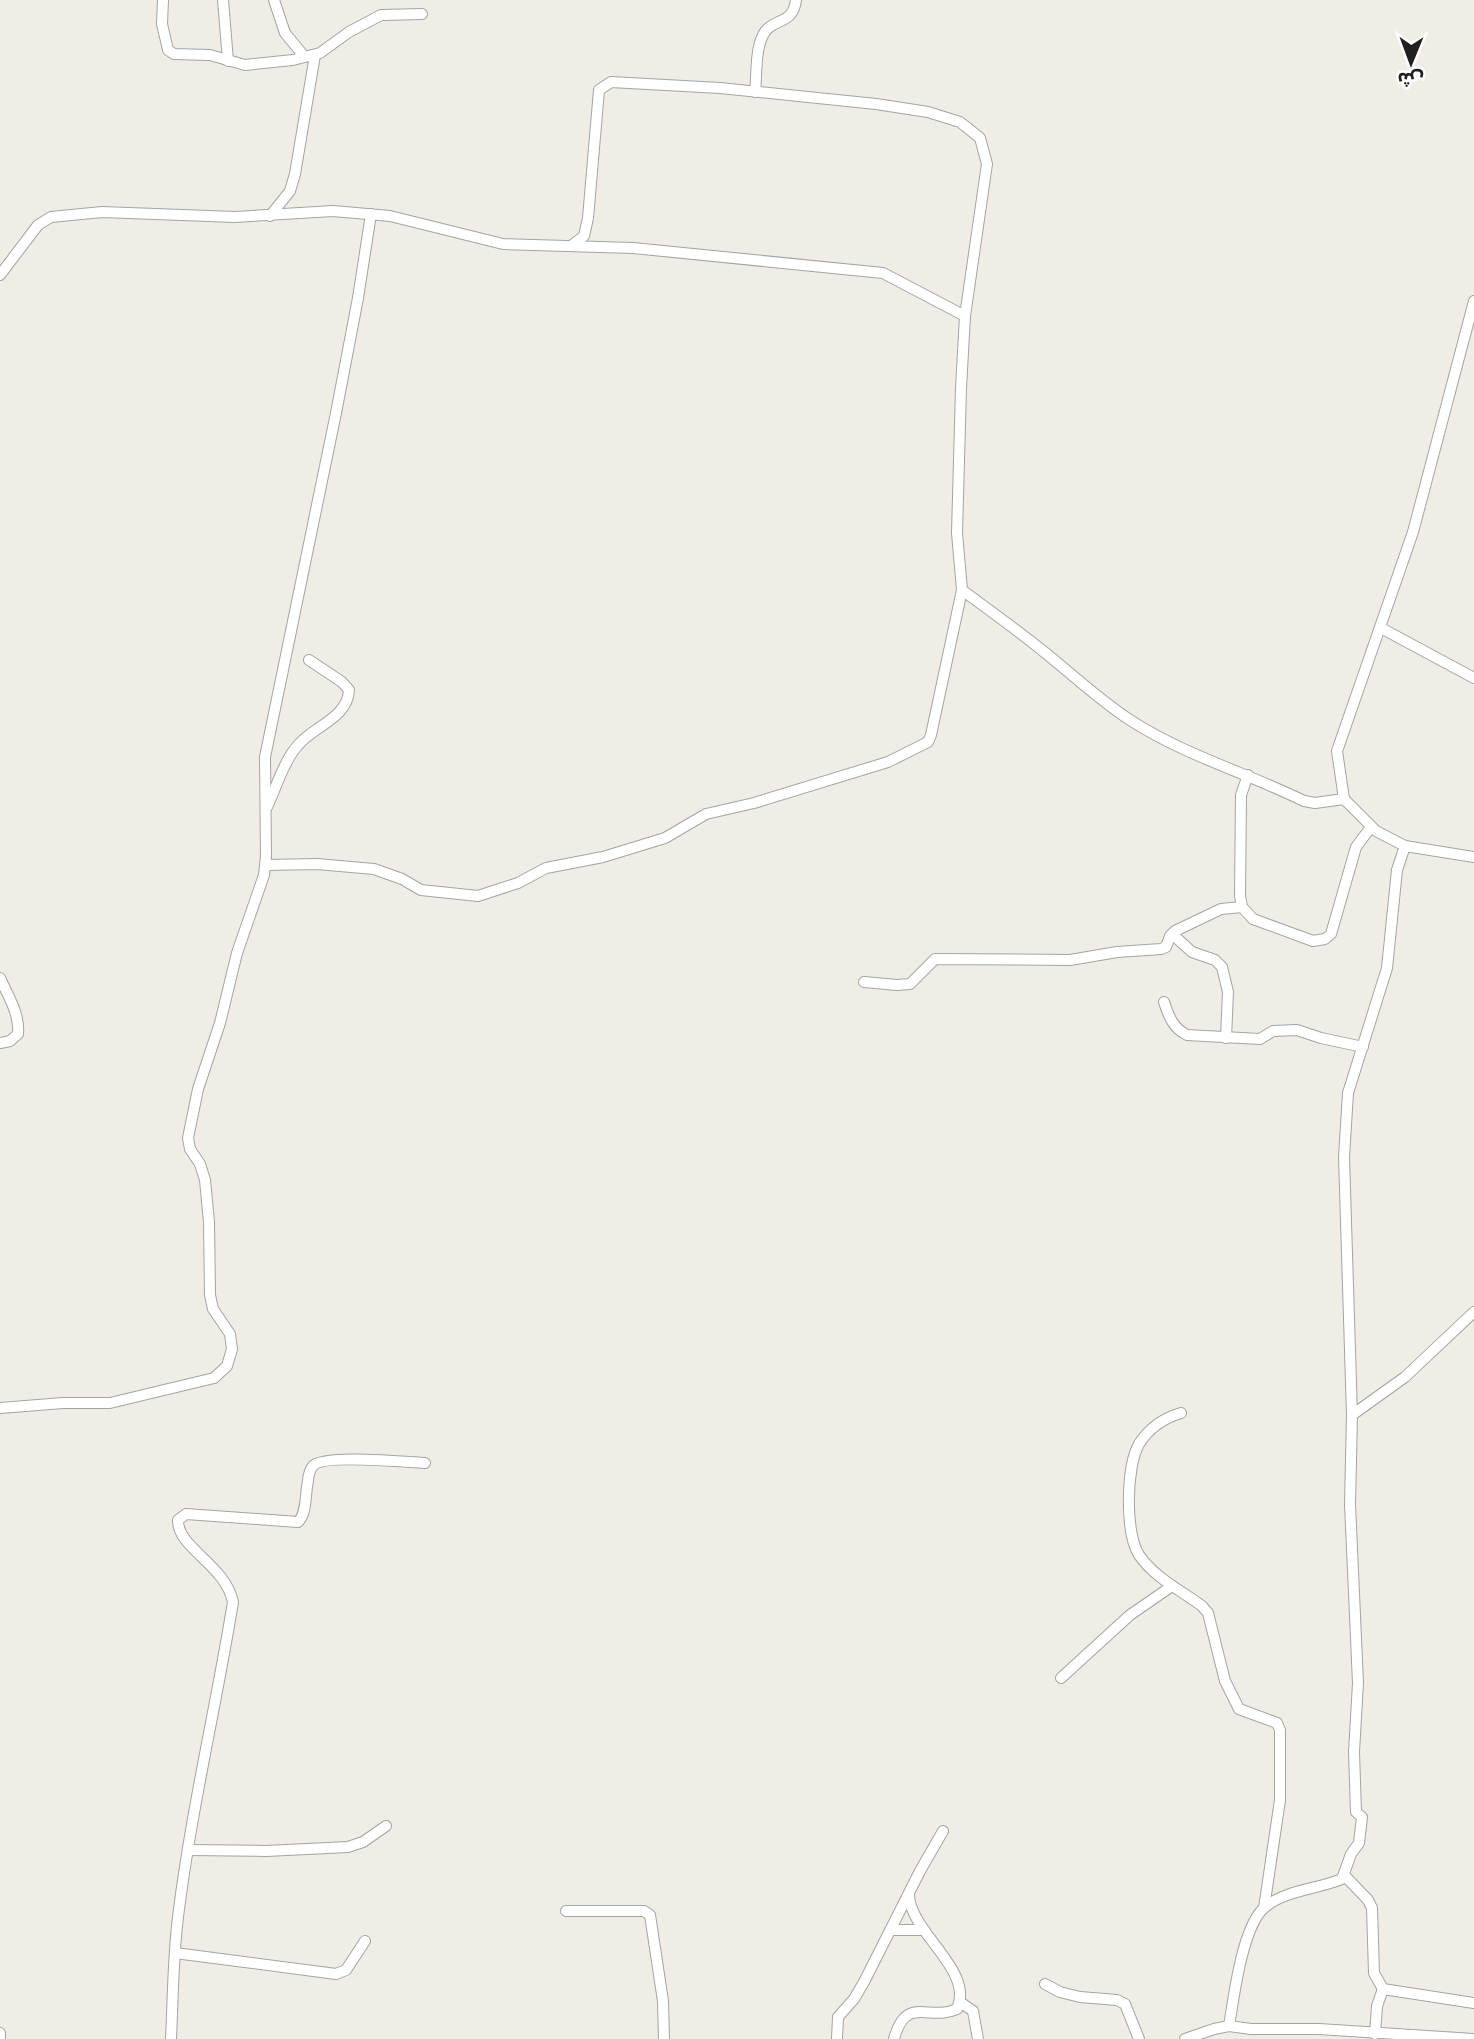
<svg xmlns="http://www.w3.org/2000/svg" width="1474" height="2039" font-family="Cabin,'Noto Sans Arabic',sans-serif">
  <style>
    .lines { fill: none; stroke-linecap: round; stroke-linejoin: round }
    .street-casing { stroke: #a4a4a4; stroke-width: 12 }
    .street { stroke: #fff; stroke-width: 10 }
  </style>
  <rect width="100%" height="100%" fill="#f0ede6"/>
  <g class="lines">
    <defs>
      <g id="street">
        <path d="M163 0 162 24 168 50 174 54 210 55 245 65 293 60 320 53 349 32 381 15 422 14"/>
        <path d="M223 0 228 61"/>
        <path d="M274 0 285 33 304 56"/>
        <path d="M755 92C757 75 755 51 763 35 772 17 793 26 796 0"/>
        <path d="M270 216 290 191 295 174 315 55"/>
        <path d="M0 275 38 225 51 217 102 212 235 217 333 211 390 216 503 244 633 248 883 273 965 316"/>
        <path d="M1474 301 1413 532 1337 751 1344 799 1376 831 1405 846 1474 857"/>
        <path d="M962 590C989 610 1017 630 1043 651 1072 674 1099 700 1130 720 1184 755 1247 773 1304 801L1315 803 1344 799"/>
        <path d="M1381 628 1474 678"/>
        <path d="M1248 775 1241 795 1240 896 1242 907 1253 919 1313 941 1325 939 1331 934 1356 847 1371 827"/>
        <path d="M267 807C276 788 284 760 299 744 315 726 348 717 349 690L342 682 309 660"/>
        <path d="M265 865 317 864 374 869 402 879 421 890 478 896 518 883 546 868 603 857 665 838 706 814 754 803 888 762 928 742 931 735 962 590 957 533 961 388 965 316 987 164 980 138 960 122 928 112 876 104 720 88 611 82 599 90 588 218 584 236 571 246"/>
        <path d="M1172 934 1192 952 1215 960 1222 967 1228 992 1226 1038"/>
        <path d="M0 978C8 996 20 1014 18 1034L10 1041 0 1043"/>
        <path d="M864 982 897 985 910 984 935 959 1070 960 1117 952 1161 949 1166 947 1170 936 1175 931 1221 909 1242 907"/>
        <path d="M1164 1002C1169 1017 1173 1028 1187 1035L1260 1039 1273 1031 1297 1030 1321 1038 1363 1047"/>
        <path d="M0 1408 63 1403H110L214 1378 227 1366 232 1349 230 1334 213 1309 210 1295 209 1222 205 1180 200 1164 190 1149 188 1138 198 1089 220 1023 237 953 264 875 266 856 265 757 336 413 358 298 371 214"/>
        <path d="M1181 1413C1164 1418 1149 1428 1139 1444 1126 1467 1125 1533 1139 1555 1154 1577 1180 1590 1202 1606L1208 1613 1225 1681 1239 1709 1277 1723 1280 1730V1800L1264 1908"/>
        <path d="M1352 1415 1405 1377 1474 1312"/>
        <path d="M1061 1678 1130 1615 1172 1586"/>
        <path d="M188 1850 266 1851 348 1847 363 1842 386 1826"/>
        <path d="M1345 1876 1368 1900 1372 1908 1374 1973 1383 1989 1474 2003"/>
        <path d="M566 1911H644L650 1915 663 2001 664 2039"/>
        <path d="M891 1930H924"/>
        <path d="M175 1953 336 1974 346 1970 365 1941"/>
        <path d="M1045 1984 1060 1992 1080 1997 1117 2000 1125 2004 1139 2039"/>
        <path d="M960 2002 973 2011 978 2039"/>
        <path d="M1229 2026C1234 1997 1242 1926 1265 1907 1286 1890 1318 1889 1342 1879L1351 1854 1359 1843 1362 1817 1356 1812 1354 1752 1358 1683 1350 1504 1352 1415 1344 1157 1348 1093 1387 968 1397 870 1405 846"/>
        <path d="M0 2033V2039"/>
        <path d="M1375 2034 1377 2006 1383 1989"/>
        <path d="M171 2039C173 1998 173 1957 178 1917 191 1811 216 1707 233 1602 225 1564 177 1548 178 1520L186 1514 298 1522C307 1514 305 1494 308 1481 308 1477 310 1469 313 1466 322 1454 407 1462 425 1463"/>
        <path d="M837 2039 838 2017 854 1999 864 1982 920 1871 943 1831"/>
        <path d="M894 2039C906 1994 929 2022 957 2009 975 1970 909 1932 909 1894"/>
        <path d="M1185 2039 1214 2029 1229 2026 1251 2029H1319L1474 2039"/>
      </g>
    </defs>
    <!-- street casing -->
    <use href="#street" class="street-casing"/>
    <!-- street -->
    <use href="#street" class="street"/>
  </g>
  <!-- north arrow -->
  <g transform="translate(1411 63) rotate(181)" stroke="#ffffff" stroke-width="5" paint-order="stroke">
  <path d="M0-5L12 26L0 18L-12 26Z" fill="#202020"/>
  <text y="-10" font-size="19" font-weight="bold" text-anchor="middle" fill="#202020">ش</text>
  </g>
</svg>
